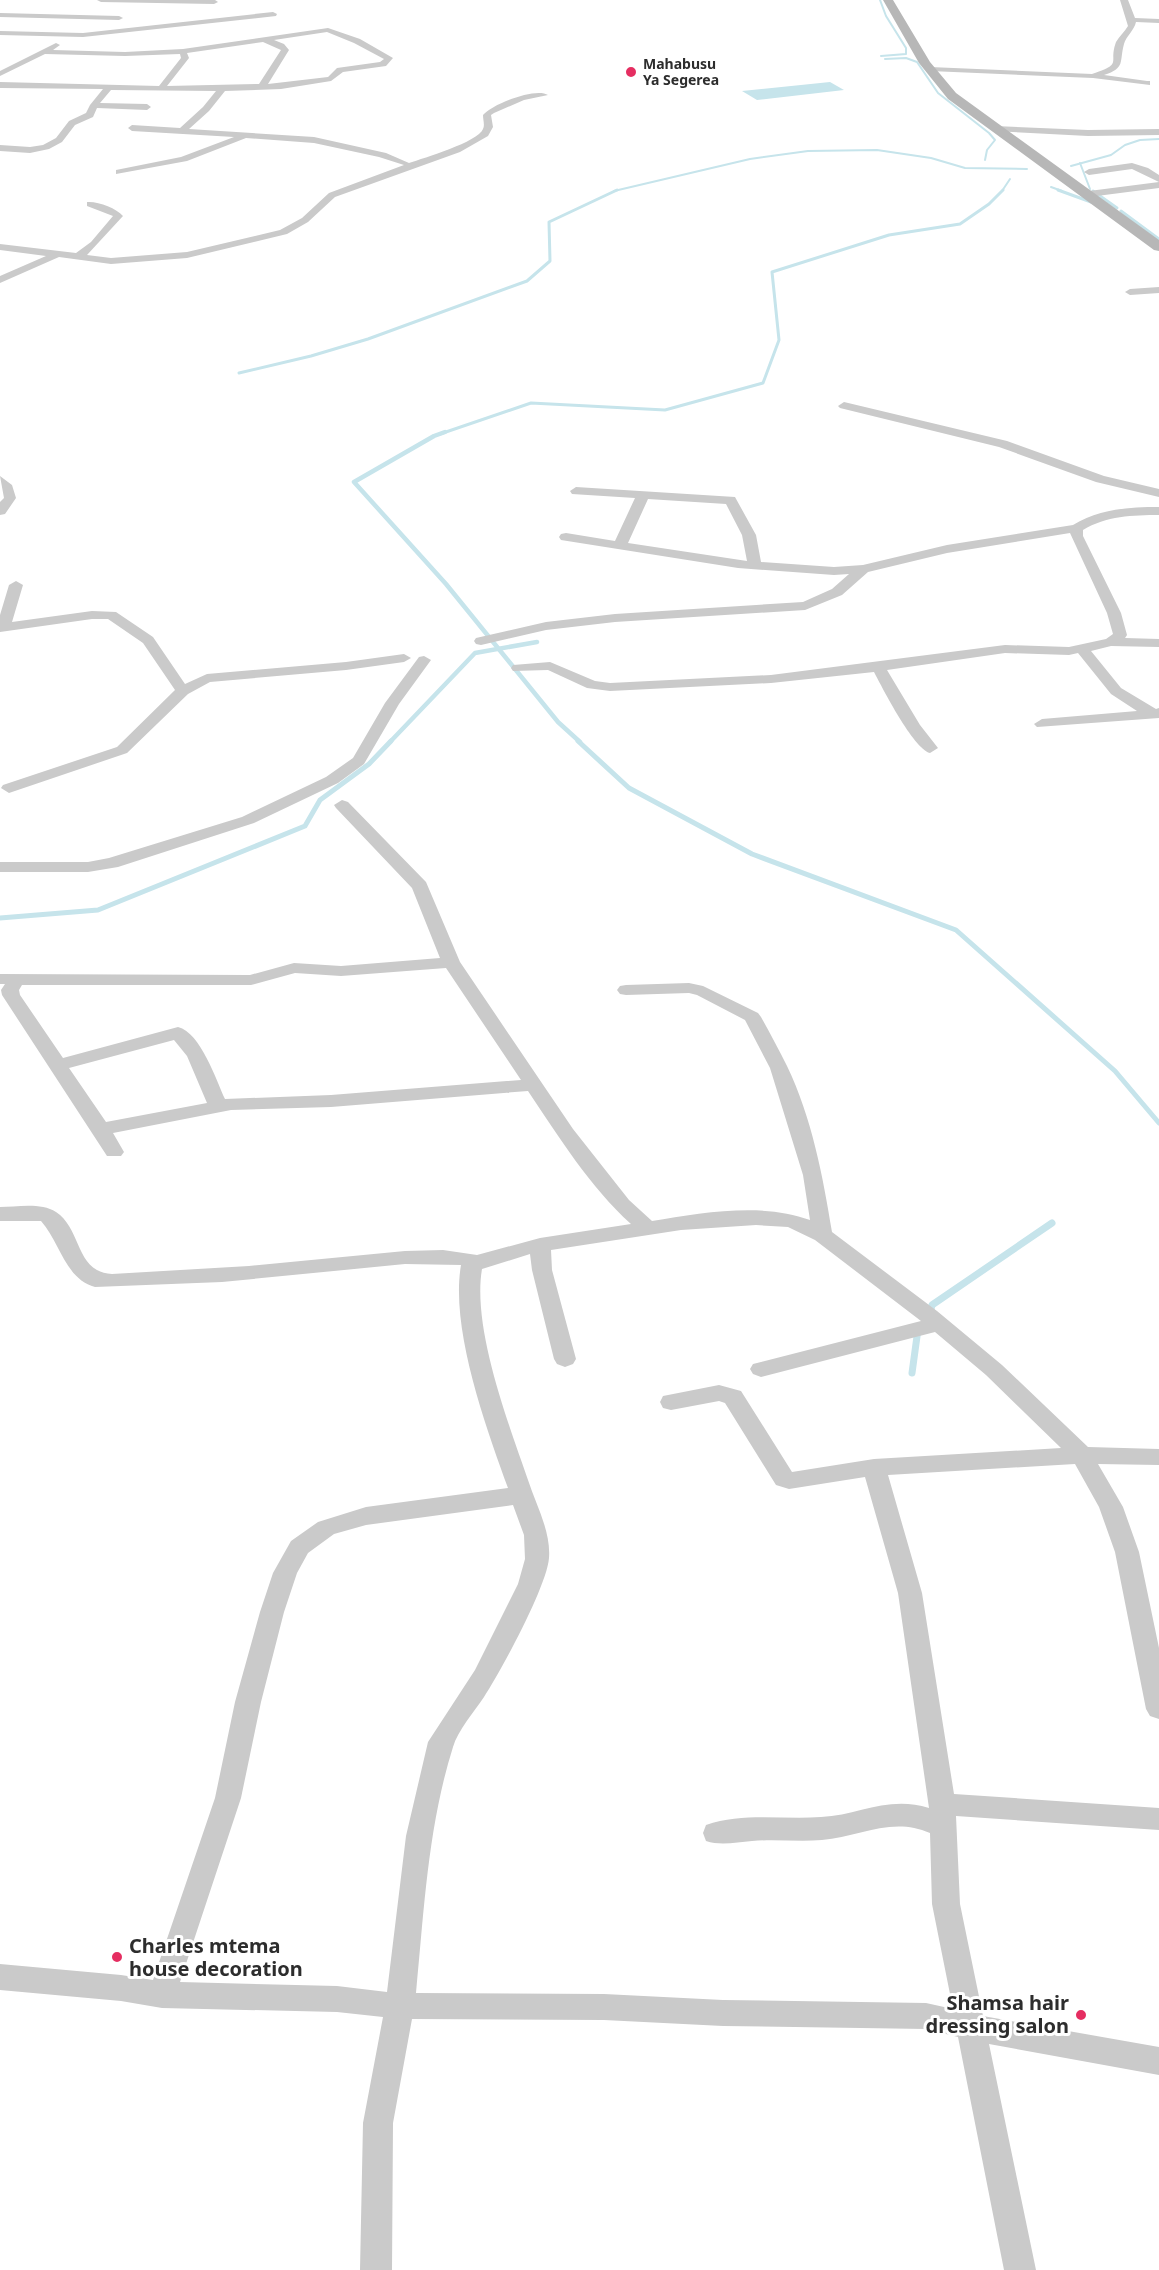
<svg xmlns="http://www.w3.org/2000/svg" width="1159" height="2270" font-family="'Noto Sans',sans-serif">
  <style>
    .water { fill: #c6e4eb }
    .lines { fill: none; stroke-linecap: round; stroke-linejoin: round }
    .stream-far4 { stroke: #c6e4eb; stroke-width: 2 }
    .stream-far3 { stroke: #c6e4eb; stroke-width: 3 }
    .stream-far2 { stroke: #c6e4eb; stroke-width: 4.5 }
    .stream-far1 { stroke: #c6e4eb; stroke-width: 5 }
    .stream { stroke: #c6e4eb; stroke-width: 7 }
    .street { fill: #cacaca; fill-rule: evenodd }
    .secondary { fill: #b7b7b7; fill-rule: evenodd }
    .poi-dot { fill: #e52e61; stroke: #fff; stroke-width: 2 }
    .labels { text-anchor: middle; stroke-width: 6; stroke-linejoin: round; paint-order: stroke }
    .far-poi-label { font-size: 14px; font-weight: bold; fill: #2d2d2d; stroke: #fff; text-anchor: start }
    .near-poi-label { font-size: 20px; font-weight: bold; fill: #2d2d2d; stroke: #fff; text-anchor: start }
  </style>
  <rect width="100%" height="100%" fill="#fff"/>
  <!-- water -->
  <path class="water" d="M830 82 844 90 757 100 742 91Z"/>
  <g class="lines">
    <!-- stream-far4 -->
    <g class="stream-far4">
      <path d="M880 0 886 16 906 48V54L881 56"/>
      <path d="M885 59 906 58 917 62 938 93 989 133 995 140 987 150 985 160"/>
      <path d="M1080 163 1090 189"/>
      <path d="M1071 166 1111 155 1125 145 1140 140 1159 139"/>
      <path d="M1051 187 1062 191"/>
      <path d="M614 191 750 159 808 151 877 150 931 158 965 168 1027 169"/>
      <path d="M1002 191 1010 179"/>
    </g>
    <!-- stream-far3 -->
    <g class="stream-far3">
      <path d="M1058 190 1091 202"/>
      <path d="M1093 191 1117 208"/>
      <path d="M1121 211 1159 239"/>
      <path d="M239 373 311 356 368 339 527 281 550 261 549 222 617 190"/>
      <path d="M440 434 531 403 665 410 763 383 779 340 772 272 889 235 960 224 989 204 1003 190"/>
    </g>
    <!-- stream-far2 -->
    <g class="stream-far2">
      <path d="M445 432 434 436 354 482 446 584 558 722 580 742"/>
      <path d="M390 742 475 653 537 642"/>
    </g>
    <!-- stream-far1 -->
    <g class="stream-far1">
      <path d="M578 741 629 788 752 854 956 930 1115 1071 1159 1123"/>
      <path d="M0 918 98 910 305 826 320 800 369 764 391 741"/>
    </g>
    <!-- stream -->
    <g class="stream">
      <path d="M930 1314 932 1305 1052 1223"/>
      <path d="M912 1373 918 1329"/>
    </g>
    <!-- street -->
    <g class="street">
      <path d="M97 0H215L218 2 214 4 101 2Z"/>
      <path d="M1120 0H1128L1135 18 1159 19V23L1136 22C1134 31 1126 36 1124 44 1119 62 1126 68 1104 75L1147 81H1150V85L1093 78 930 71 926 69 930 67 1092 74C1124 63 1108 64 1116 42 1119 37 1125 31 1128 26Z"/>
      <path d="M273 12 277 14 276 16 83 37 0 35V31L83 33Z"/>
      <path d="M0 13 119 16 123 18 119 20 0 17Z"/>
      <path d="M328 28 360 39 393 58 386 66 343 72 331 81 281 89 225 91 209 111 189 129 314 137 386 153 409 163C424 158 478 142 483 129 485 125 483 120 483 115 492 104 536 87 548 95L524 100 494 113 491 115 493 127 488 136 460 152 335 197 308 222 287 234 187 258 111 264 59 257 0 283V276L46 256 0 250V244L76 253 91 242 113 216 87 206V202C98 201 116 208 123 216L87 255 111 258 187 252 280 230 302 218 329 193 404 165 379 157 314 143 246 138 187 161 116 174V170L181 157 234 137 132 131 128 128 132 125 180 128 203 107 216 91 111 90 100 103 147 104 151 107 147 110 97 108 93 117 75 125 62 142 49 149 30 153 0 151V145L30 147 43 145 56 138 69 121 86 113 90 105 103 89 0 88V82L159 86 181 58 180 54 125 56 45 54 0 76V71L56 43 60 45 53 50 125 52 183 49ZM327 32 354 43 384 59 380 62 337 68 328 77 268 84 289 50 284 44 274 40ZM263 42 281 50 259 84 167 86 189 58 187 53Z"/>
      <path d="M995 126 1088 130 1159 129V135L1088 136 992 131V127Z"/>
      <path d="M1132 163 1148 168 1159 175V182L1132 169 1089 175 1084 172 1089 169Z"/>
      <path d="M1159 182V188L1089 197 1084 194 1089 191Z"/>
      <path d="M1159 287V293L1130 295 1125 292 1130 289Z"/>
      <path d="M844 402 1007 441 1104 476 1159 489V497L1096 482 999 447 840 408 838 406Z"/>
      <path d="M0 476 12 485 16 498 5 514 0 515V502L4 498Z"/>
      <path d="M576 487 735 497 756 535 761 562 834 567 863 565 947 545 1073 525C1099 509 1129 507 1159 507V515C1133 515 1106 516 1083 530V536L1121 613 1127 635 1125 638 1159 639V647L1111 646 1091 651 1121 688 1156 709 1159 708V718L1037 727 1034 724 1042 719 1137 711 1111 694 1078 653 1069 655 1005 653 887 670 920 725 938 748 930 753C913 748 883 689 874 672L771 683 610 691 587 688 548 670 513 671 511 668 513 665 550 662 595 681 610 683 771 675 1005 645 1069 647 1106 639 1113 634 1107 613 1070 533 947 553 868 572 842 595 805 610 615 622 546 630 481 645 476 644 474 641 476 638 546 622 615 614 803 602 832 589 849 574 834 575 738 568 561 540 559 537 561 534 566 533 615 541 635 498 572 494 570 491ZM648 499 726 504 742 535 747 561 628 543Z"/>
      <path d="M16 581 23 585 12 622 92 611 116 612 153 637 185 684 207 674 346 662 404 654 411 658 404 662 346 670 210 682 188 694 127 753 9 793 1 788 3 785 117 747 175 690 143 643 108 619H92L0 632V615L9 585Z"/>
      <path d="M424 656 431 660 399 704 364 764 338 783 254 823 118 867 88 872H0V862H88L109 858 242 817 326 777 353 758 385 703 419 657Z"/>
      <path d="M342 800 348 802 426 882 460 962 573 1129 629 1200 652 1221C701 1213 762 1202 810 1220L803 1175 770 1068 745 1020 697 995 689 993 626 995 620 994 617 990 620 986 626 985 689 983 703 986 758 1013 761 1017C770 1033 779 1050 787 1066 812 1118 823 1177 832 1232L937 1311 1002 1365 1088 1447 1159 1449V1465L1098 1464 1123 1507 1139 1552 1159 1648V1719L1150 1716 1146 1709 1115 1552 1099 1507 1075 1464 888 1475 922 1593 954 1794 1159 1808V1830L956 1816 960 1904 983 2016 1159 2047V2075L989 2044 1036 2270H1004L958 2037 926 2029 723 2026 604 2020 412 2019 393 2123 392 2270H360L363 2123 383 2017 337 2012 162 2008 121 2001 0 1990V1964L121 1975 153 1980 215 1798 235 1702 260 1612 273 1573 291 1541 318 1522 366 1507 508 1488C486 1427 450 1329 461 1265L405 1264 222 1282 95 1287C65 1279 60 1242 41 1221H0V1207C16 1207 41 1202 56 1212 82 1229 75 1272 112 1274L249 1266 405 1251 443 1250 477 1255 540 1238 631 1224C590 1187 559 1137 528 1091L331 1107 231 1110 113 1133 124 1152 121 1156H107L2 995 1 990 5 984H0V974L250 975 294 963 341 966 440 958 412 888 336 808 334 805ZM446 968 521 1080 331 1095 225 1099C216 1080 201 1033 178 1027L63 1058 20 995 19 990 22 985H251L295 973 341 976ZM174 1040 187 1056 207 1103 106 1122 69 1068ZM756 1225 788 1227 815 1240 921 1321 753 1364 750 1369 753 1374 761 1377 935 1332 986 1375 1061 1448 874 1459 792 1472 741 1391 719 1385 663 1396 660 1402 663 1408 671 1410 719 1401 725 1403 776 1485 789 1489 865 1477 898 1593 929 1808C889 1795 859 1815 821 1817 783 1820 743 1812 706 1825L703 1833 706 1841C721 1846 737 1842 752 1841 775 1839 799 1842 822 1840 859 1837 892 1816 930 1833L932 1904 953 2009 926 2003 723 2000 604 1994 416 1993C424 1911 428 1826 453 1747 458 1730 474 1712 484 1697 501 1671 547 1586 549 1558 551 1531 536 1505 528 1480 508 1422 472 1328 482 1269L530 1254 532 1270 554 1359 557 1364 565 1367 573 1364 576 1359 552 1270 551 1250 681 1230ZM513 1505 524 1535 525 1559 518 1584 475 1670 428 1742 406 1836 387 1992 337 1986 180 1982 241 1798 261 1702 284 1612 297 1573 308 1553 334 1534 366 1525Z"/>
    </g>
    <!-- secondary -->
    <path class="secondary" d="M883 0H893L930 62 956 93 1159 240V251L1154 250 948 99 919 63Z"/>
  </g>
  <!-- markers -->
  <g class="poi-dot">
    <circle cx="631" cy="72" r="6"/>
    <circle cx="117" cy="1957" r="6"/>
    <circle cx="1081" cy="2015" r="6"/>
  </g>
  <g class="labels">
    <!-- far-poi labels -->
    <g class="far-poi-label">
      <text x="643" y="69">Mahabusu<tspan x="643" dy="16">Ya Segerea</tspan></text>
    </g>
    <!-- near-poi labels -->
    <g class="near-poi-label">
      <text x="129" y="1953">Charles mtema<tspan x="129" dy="23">house decoration</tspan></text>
      <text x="1069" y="2010" text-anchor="end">Shamsa hair<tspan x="1069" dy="23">dressing salon</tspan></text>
    </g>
  </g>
</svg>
